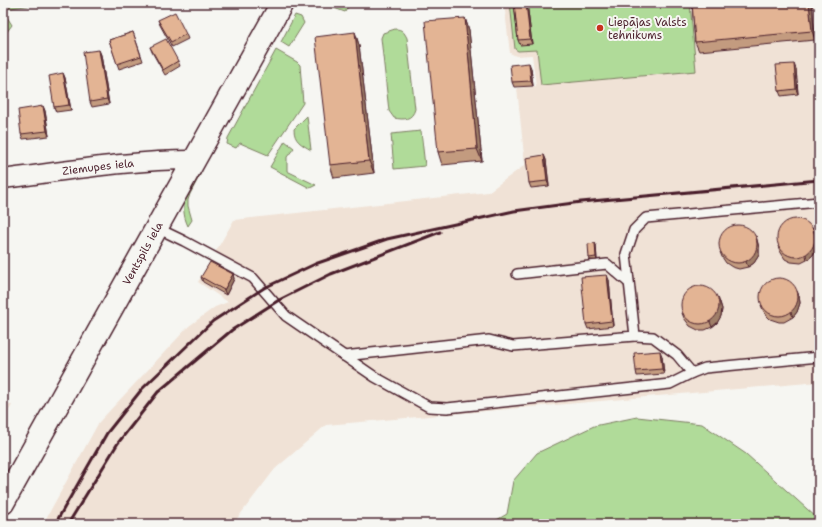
<svg xmlns="http://www.w3.org/2000/svg" width="822" height="527" font-family="'Shantell Sans',sans-serif">
  <style>
    .built { fill: #f0e2d6 }
    .green { fill: #b0db99; stroke: #7d7d62 }
    .lines { fill: none; stroke-linecap: round; stroke-linejoin: round }
    .lane-casing { stroke: #4a1f2b; stroke-width: 12 }
    .street-casing { stroke: #4a1f2b; stroke-width: 21 }
    .secondary-casing { stroke: #4a1f2b; stroke-width: 25 }
    .lane { stroke: #f6f6f2; stroke-width: 9 }
    .street { stroke: #f6f6f2; stroke-width: 18 }
    .secondary { stroke: #f6f6f2; stroke-width: 22 }
    .rail { stroke: #4a1f2b; stroke-width: 3 }
    .wall { fill: #c39b7f; stroke: #4a1f2b }
    .shaded-wall { fill: #9f7e68; stroke: #4a1f2b }
    .building { fill: #e3b494; stroke: #4a1f2b }
    .poi-dot { fill: #c8321e; stroke: #f6f6f2; stroke-width: 1.5 }
    .labels { text-anchor: middle; stroke-width: 4; stroke-linejoin: round; paint-order: stroke }
    .poi-label { font-size: 11px; fill: #4a1f2b; stroke: #f6f6f2; text-anchor: start }
    .street-label { font-size: 11px; fill: #4a1f2b; stroke: #f6f6f2 }
  </style>
  <rect width="100%" height="100%" fill="#f6f6f2"/>
  <filter id="ink" filterUnits="userSpaceOnUse"><feTurbulence type="fractalNoise" baseFrequency=".025" numOctaves="2"/><feDisplacementMap in="SourceGraphic" scale="8" xChannelSelector="R" yChannelSelector="G"/><feConvolveMatrix kernelMatrix="1 2 1 2 8 2 1 2 1" color-interpolation-filters="sRGB"/></filter>
  <g filter="url(#ink)">
    <!-- built -->
    <g class="built">
      <path d="M504 3H819V382L326 425 275 469 233 524H43L99 422 189 326 215 307 228 302 198 282 234 220 488 192 525 165 517 88 536 86 532 55 516 56 510 53Z"/>
      <path d="M3 404 12 405 3 421Z"/>
    </g>
    <!-- green -->
    <g class="green">
      <path d="M3 3H39L40 4 3 9Z"/>
      <path d="M320 3H350L345 12Z"/>
      <path d="M510 3H690L696 71 541 85 537 50 518 51 515 49Z"/>
      <path d="M295 15 301 17 304 23 289 47 281 42Z"/>
      <path d="M3 17H7L12 25 3 37Z"/>
      <path d="M395 29C402 29 404 32 407 38L415 109C412 120 404 120 394 118L389 111 381 38 383 33Z"/>
      <path d="M276 50 297 62 300 65 303 103 268 155 240 143 236 148 227 144 228 138Z"/>
      <path d="M307 116 311 150C301 144 294 141 294 129Z"/>
      <path d="M421 131 425 166 394 169 391 134Z"/>
      <path d="M285 141 294 148 287 157V171L316 185 310 188 270 167Z"/>
      <path d="M202 171 190 194 188 200V206L192 220 188 226C178 205 188 192 197 173Z"/>
      <path d="M637 417 702 424 746 454 817 518 819 516V524H490L507 514 513 481 537 453 594 426Z"/>
    </g>
    <g class="lines">
      <defs>
        <g id="lane">
          <path d="M157 228 184 241 253 278 286 316 375 377 429 407 447 408 670 384 692 373 705 368 819 357"/>
          <path d="M517 274 607 264 629 283"/>
          <path d="M635 336 653 337 677 355 692 373"/>
          <path d="M344 356 489 340 513 346 635 336 626 254 634 230 646 218 819 202"/>
        </g>
        <g id="street">
          <path id="s1" d="M3 179C66 171 130 160 193 160"/>
        </g>
        <g id="secondary">
          <path id="s2" d="M3 503 282 3"/>
        </g>
      </defs>
      <!-- lane casing -->
      <use href="#lane" class="lane-casing"/>
      <!-- street casing -->
      <use href="#street" class="street-casing"/>
      <!-- secondary casing -->
      <use href="#secondary" class="secondary-casing"/>
      <!-- lane -->
      <use href="#lane" class="lane"/>
      <!-- street -->
      <use href="#street" class="street"/>
      <!-- secondary -->
      <use href="#secondary" class="secondary"/>
      <!-- rail -->
      <g class="rail">
        <path d="M55 524 107 433 142 389 213 321 264 288 315 264 387 239 514 211 581 202 819 180"/>
        <path d="M68 524 118 443 158 392 232 330 279 300 331 274 440 232"/>
      </g>
    </g>
    <!-- wall -->
    <g class="wall">
      <path d="M514 3H527L532 44 520 45 518 40Z"/>
      <path d="M692 3H812L815 40 699 51 695 42Z"/>
      <path d="M465 18 469 30 482 161 442 165 438 152Z"/>
      <path d="M158 20 186 34 188 39 172 47 160 25Z"/>
      <path d="M133 32 143 61 119 69 109 40Z"/>
      <path d="M355 32 359 45 374 173 334 178 330 165Z"/>
      <path d="M150 47 178 61 180 66 165 75 152 52Z"/>
      <path d="M99 50 101 55 109 104 92 107 90 102Z"/>
      <path d="M531 68 533 86 514 87 512 82Z"/>
      <path d="M796 69 798 94 781 96 779 91Z"/>
      <path d="M63 73 65 78 71 110 56 112 54 107Z"/>
      <path d="M43 106 45 111 49 136 23 139 21 134Z"/>
      <path d="M544 155 546 160 549 186 531 188 529 183Z"/>
      <path d="M813 228 817 243 816 249 813 255 807 260 801 263 791 262 785 259 780 251 778 246Z"/>
      <path d="M756 236 759 248V255L754 263 748 267 739 269 732 267 726 263 722 257 720 252Z"/>
      <path d="M596 245 597 260H590L589 258Z"/>
      <path d="M233 274 234 279 226 295 203 282 201 277Z"/>
      <path d="M609 280 613 326 588 329 586 324Z"/>
      <path d="M797 291 799 296 800 303 797 312 793 317 784 322H779L770 319 767 316 763 310 761 305Z"/>
      <path d="M720 302 722 309 721 316 717 323 712 327 705 330H698L690 326 684 318 682 313Z"/>
      <path d="M662 356 664 374 637 376 636 371Z"/>
    </g>
    <!-- shaded-wall -->
    <g class="shaded-wall">
      <path d="M526 3H527L532 44 530 39Z"/>
      <path d="M809 3H812L815 40 812 31Z"/>
      <path d="M465 18 469 30 482 161 477 149Z"/>
      <path d="M355 32 359 45 374 173 369 161Z"/>
      <path d="M99 50 101 55 109 104 107 99Z"/>
      <path d="M529 63 531 68 533 86 531 81Z"/>
      <path d="M794 64 796 69 798 94 796 89Z"/>
      <path d="M63 73 65 78 71 110 69 105Z"/>
      <path d="M43 106 45 111 49 136 47 131Z"/>
      <path d="M544 155 546 160 549 186 547 181Z"/>
      <path d="M813 228 817 243 816 249 813 255 807 260 806 255Z"/>
      <path d="M756 236 759 248V255L754 263 748 267 746 262Z"/>
      <path d="M595 243 596 245 597 260 596 257Z"/>
      <path d="M233 274 234 279 226 295 224 290Z"/>
      <path d="M607 275 609 280 613 326 612 321Z"/>
      <path d="M797 291 799 296 800 303 797 312 793 317 791 312Z"/>
      <path d="M718 297 722 309 721 316 717 323 712 327 710 322Z"/>
      <path d="M660 351 662 356 664 374 662 369Z"/>
    </g>
    <!-- building -->
    <g class="building">
      <path d="M514 3H526L530 39 518 40Z"/>
      <path d="M692 3H809L812 31 695 42Z"/>
      <path d="M175 12 186 34 171 42 158 20Z"/>
      <path d="M465 18 477 149 438 152 425 21Z"/>
      <path d="M133 32 141 56 117 64 109 40Z"/>
      <path d="M355 32 369 161 330 165 315 37Z"/>
      <path d="M166 39 178 61 163 70 150 47Z"/>
      <path d="M99 50 107 99 90 102 83 52Z"/>
      <path d="M529 63 531 81 512 82 510 65Z"/>
      <path d="M794 64 796 89 779 91 776 65Z"/>
      <path d="M63 73 69 105 54 107 49 76Z"/>
      <path d="M43 106 47 131 21 134 18 110Z"/>
      <path d="M544 155 547 181 529 183 526 158Z"/>
      <circle cx="796" cy="238" r="19"/>
      <circle cx="738" cy="244" r="19"/>
      <path d="M595 243 596 257 589 258 588 244Z"/>
      <path d="M210 262 233 274 224 290 201 277Z"/>
      <path d="M607 275 612 321 586 324 581 277Z"/>
      <circle cx="779" cy="297" r="19"/>
      <circle cx="700" cy="305" r="19"/>
      <path d="M660 351 662 369 636 371 634 353Z"/>
    </g>
  </g>
  <!-- markers -->
  <circle class="poi-dot" cx="600" cy="28" r="4"/>
  <g class="labels">
    <!-- poi labels -->
    <g class="poi-label">
      <text x="608" y="26">Liepājas Valsts<tspan x="608" dy="13">tehnikums</tspan></text>
    </g>
    <!-- street labels -->
    <g class="street-label">
      <text dy="4" stroke="none"><textPath href="#s1" startOffset="96">Ziemupes iela</textPath></text>
      <text dy="4" stroke="none"><textPath href="#s2" startOffset="286">Ventspils iela</textPath></text>
    </g>
  </g>
  <!-- margin -->
  <rect width="822" height="527" fill="none" stroke="#f6f6f2" stroke-width="16"/>
  <rect x="8" y="8" width="806" height="511" fill="none" stroke="#4a1f2b" stroke-width="1.5" filter="url(#ink)"/>
</svg>
